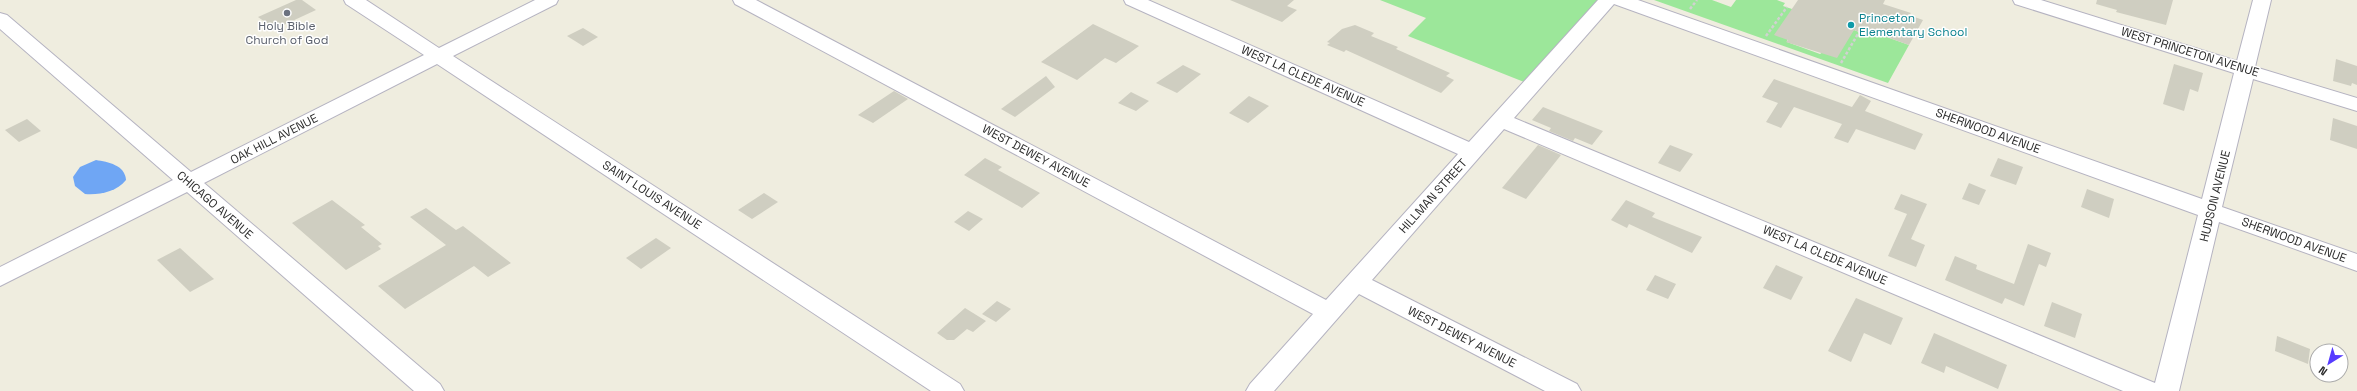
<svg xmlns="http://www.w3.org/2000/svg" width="2357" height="391" font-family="'Space Grotesk',sans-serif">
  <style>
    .green { fill: #9ce79a }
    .water { fill: #6fa6f4 }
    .building { fill: #cfcec1 }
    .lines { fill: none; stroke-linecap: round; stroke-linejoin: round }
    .minor-casing { stroke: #b5b3c1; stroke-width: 2 }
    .path { stroke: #d1d1d1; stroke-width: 2.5; stroke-dasharray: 3 2; stroke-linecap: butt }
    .minor { fill: #fff; fill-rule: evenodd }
    .worship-dot { fill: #6b7280; stroke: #fff; stroke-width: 1.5 }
    .culture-dot { fill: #0f9aa8; stroke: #fff; stroke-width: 1.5 }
    .labels { text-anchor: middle; stroke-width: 3; stroke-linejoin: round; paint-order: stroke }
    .culture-label { font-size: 12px; fill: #0d838f; stroke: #fff; text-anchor: start }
    .worship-label { font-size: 12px; fill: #5b616d; stroke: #fff }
    .street-label { font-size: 12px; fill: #2d2d2d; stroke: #fff }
  </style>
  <rect width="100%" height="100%" fill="#efeddf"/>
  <!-- green -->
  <g class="green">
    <path d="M1380 0H1608L1532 85 1408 36 1426 18Z"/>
    <path d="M1654 0H1712L1731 7 1736 0H1777L1785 3 1783 6 1792 9 1787 42 1820 54 1854 30 1864 34 1867 30 1909 45 1888 83Z"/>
  </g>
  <!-- water -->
  <path class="water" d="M96 160C108 162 125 165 126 180 116 192 100 195 85 194L75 186 73 177 80 167Z"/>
  <!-- building -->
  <g class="building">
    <path d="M296 0H302L316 10 275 29 258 17Z"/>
    <path d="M1230 0H1294L1287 6 1297 10 1282 22Z"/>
    <path d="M1798 0H1885L1883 4 1911 13 1909 15 1923 20 1909 45 1867 30 1864 34 1854 30 1837 58 1786 42 1788 40 1774 35Z"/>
    <path d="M2097 0H2173L2166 25 2116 12 2117 10 2096 4Z"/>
    <path d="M1093 24 1139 46 1116 63 1105 58 1077 80 1041 62Z"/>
    <path d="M1355 25 1374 33 1371 36 1398 47 1396 49 1450 73 1446 76 1454 80 1441 93 1346 50 1344 52 1327 45 1330 43 1327 42 1342 29Z"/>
    <path d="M583 28 598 37 583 46 567 36Z"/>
    <path d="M2336 59 2357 66V85L2352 83 2351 86 2333 81Z"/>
    <path d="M2174 64 2203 73 2198 92 2190 89 2184 111 2163 104Z"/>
    <path d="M1183 65 1201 74 1177 93 1156 83Z"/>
    <path d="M1046 76 1055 87 1015 117 1001 109Z"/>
    <path d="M1774 79 1852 107 1860 95 1871 101 1865 111 1923 134 1915 150 1856 129 1848 143 1834 138 1842 124 1794 107 1781 128 1766 122 1778 103 1762 97Z"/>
    <path d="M894 91 908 99 873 123 858 115Z"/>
    <path d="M1131 92 1149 101 1136 111 1118 103Z"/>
    <path d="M1249 96 1269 106 1248 123 1229 113Z"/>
    <path d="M1543 107 1603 131 1592 145 1575 138 1573 141 1549 131 1551 128 1532 120Z"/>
    <path d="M2333 118 2357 126V149L2330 140Z"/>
    <path d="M27 119 41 131 19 142 5 130Z"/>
    <path d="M1538 145 1561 155 1526 199 1502 188Z"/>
    <path d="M1670 145 1693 154 1680 172 1658 163Z"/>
    <path d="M985 158 1002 167 998 170 1040 193 1022 208 964 175Z"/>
    <path d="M1998 158 2023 167 2016 185 1990 176Z"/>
    <path d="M1969 183 1986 190 1979 205 1962 199Z"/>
    <path d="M2087 189 2114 199 2109 218 2081 207Z"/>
    <path d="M764 193 778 202 752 219 738 210Z"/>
    <path d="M1901 194 1927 204 1911 239 1925 245 1916 267 1888 256 1907 214 1894 209Z"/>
    <path d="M332 200 365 225 361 227 382 244 378 246 381 249 346 270 292 223Z"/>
    <path d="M1626 200 1655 213 1652 217 1702 237 1692 253 1629 224 1627 228 1611 220Z"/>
    <path d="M426 208 456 230 463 226 511 263 488 277 474 266 405 309 378 286 446 245 410 217Z"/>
    <path d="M968 211 983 219 969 231 954 222Z"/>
    <path d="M656 238 671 248 641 269 626 258Z"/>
    <path d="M2028 244 2051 253 2046 267 2039 264 2024 306 2005 298 2002 304 1945 280 1955 256 1977 265 1976 269 2014 284Z"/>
    <path d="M180 248 214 279 190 292 157 260Z"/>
    <path d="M1776 265 1803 277 1791 300 1763 288Z"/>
    <path d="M1655 275 1676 284 1668 299 1646 290Z"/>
    <path d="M1856 298 1903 318 1891 345 1864 333 1851 362 1828 351Z"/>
    <path d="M997 301 1011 309 996 322 982 314Z"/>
    <path d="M2052 302 2082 314 2075 338 2044 326Z"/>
    <path d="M965 308 986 321 973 332 967 329 954 340H947L937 333Z"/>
    <path d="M1934 333 2007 365 1998 389 1946 366 1944 373 1921 363Z"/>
    <path d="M2277 336 2310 349 2308 364 2275 351Z"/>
  </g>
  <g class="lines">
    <defs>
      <g id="minor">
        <path d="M344 0H366L439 48 535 0H558L556 4 453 56 960 384 964 391H931L437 64 204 183 440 384 444 391H414L187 192 0 286V267L173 180 0 29V13L7 15 191 172 424 55 346 4Z"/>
        <path d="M733 0H756L1326 300 1458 154 1126 4 1124 0H1148L1469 142 1598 0H1638L2202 199 2234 73 2015 4 2013 0H2041L2237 61 2253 0H2271L2255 67 2357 98V111L2253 79 2222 207 2357 254V271L2219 222 2179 391H2123L1504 129 1372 280 1577 384 1581 391H1545L1359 294 1274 391H1246L1250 384 1313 314 735 4ZM1614 4 2198 215 2155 383 1514 118Z"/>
      </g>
    </defs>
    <!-- minor casing -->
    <use href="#minor" class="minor-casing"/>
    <!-- path -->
    <g class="path">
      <path d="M1690 9 1697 0"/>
      <path d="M1766 36 1787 7"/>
      <path d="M1841 63 1859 32"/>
    </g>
    <!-- minor -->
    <use href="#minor" class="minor"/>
  </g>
  <!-- markers -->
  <circle class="worship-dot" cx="287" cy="13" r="4"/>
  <circle class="culture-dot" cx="1851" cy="25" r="4"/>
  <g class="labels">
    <!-- culture labels -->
    <g class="culture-label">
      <text x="1859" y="22">Princeton<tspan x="1859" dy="14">Elementary School</tspan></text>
    </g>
    <!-- worship labels -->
    <g class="worship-label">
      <text x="287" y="30">Holy Bible<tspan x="287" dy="14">Church of God</tspan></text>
    </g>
    <!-- street labels -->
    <g class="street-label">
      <text transform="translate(2190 52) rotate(17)" y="4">WEST PRINCETON AVENUE</text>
      <text transform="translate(1303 76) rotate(24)" y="4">WEST LA CLEDE AVENUE</text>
      <text transform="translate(1988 131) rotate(20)" y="4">SHERWOOD AVENUE</text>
      <text transform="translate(274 139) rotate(-27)" y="4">OAK HILL AVENUE</text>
      <text transform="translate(1036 156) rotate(28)" y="4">WEST DEWEY AVENUE</text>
      <text transform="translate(652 195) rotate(33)" y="4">SAINT LOUIS AVENUE</text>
      <text transform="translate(1433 196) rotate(-48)" y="4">HILLMAN STREET</text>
      <text transform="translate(2215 196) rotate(-76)" y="4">HUDSON AVENUE</text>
      <text transform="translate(215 205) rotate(41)" y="4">CHICAGO AVENUE</text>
      <text transform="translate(2294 240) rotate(20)" y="4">SHERWOOD AVENUE</text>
      <text transform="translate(1825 255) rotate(23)" y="4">WEST LA CLEDE AVENUE</text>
      <text transform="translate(1462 337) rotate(27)" y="4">WEST DEWEY AVENUE</text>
    </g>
  </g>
  <!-- north arrow -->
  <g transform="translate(2329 363) rotate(217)"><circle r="19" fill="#ffffff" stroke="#ababab"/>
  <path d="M0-3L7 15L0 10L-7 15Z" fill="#573cff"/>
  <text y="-6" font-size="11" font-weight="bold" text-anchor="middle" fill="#2d2d2d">N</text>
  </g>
</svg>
